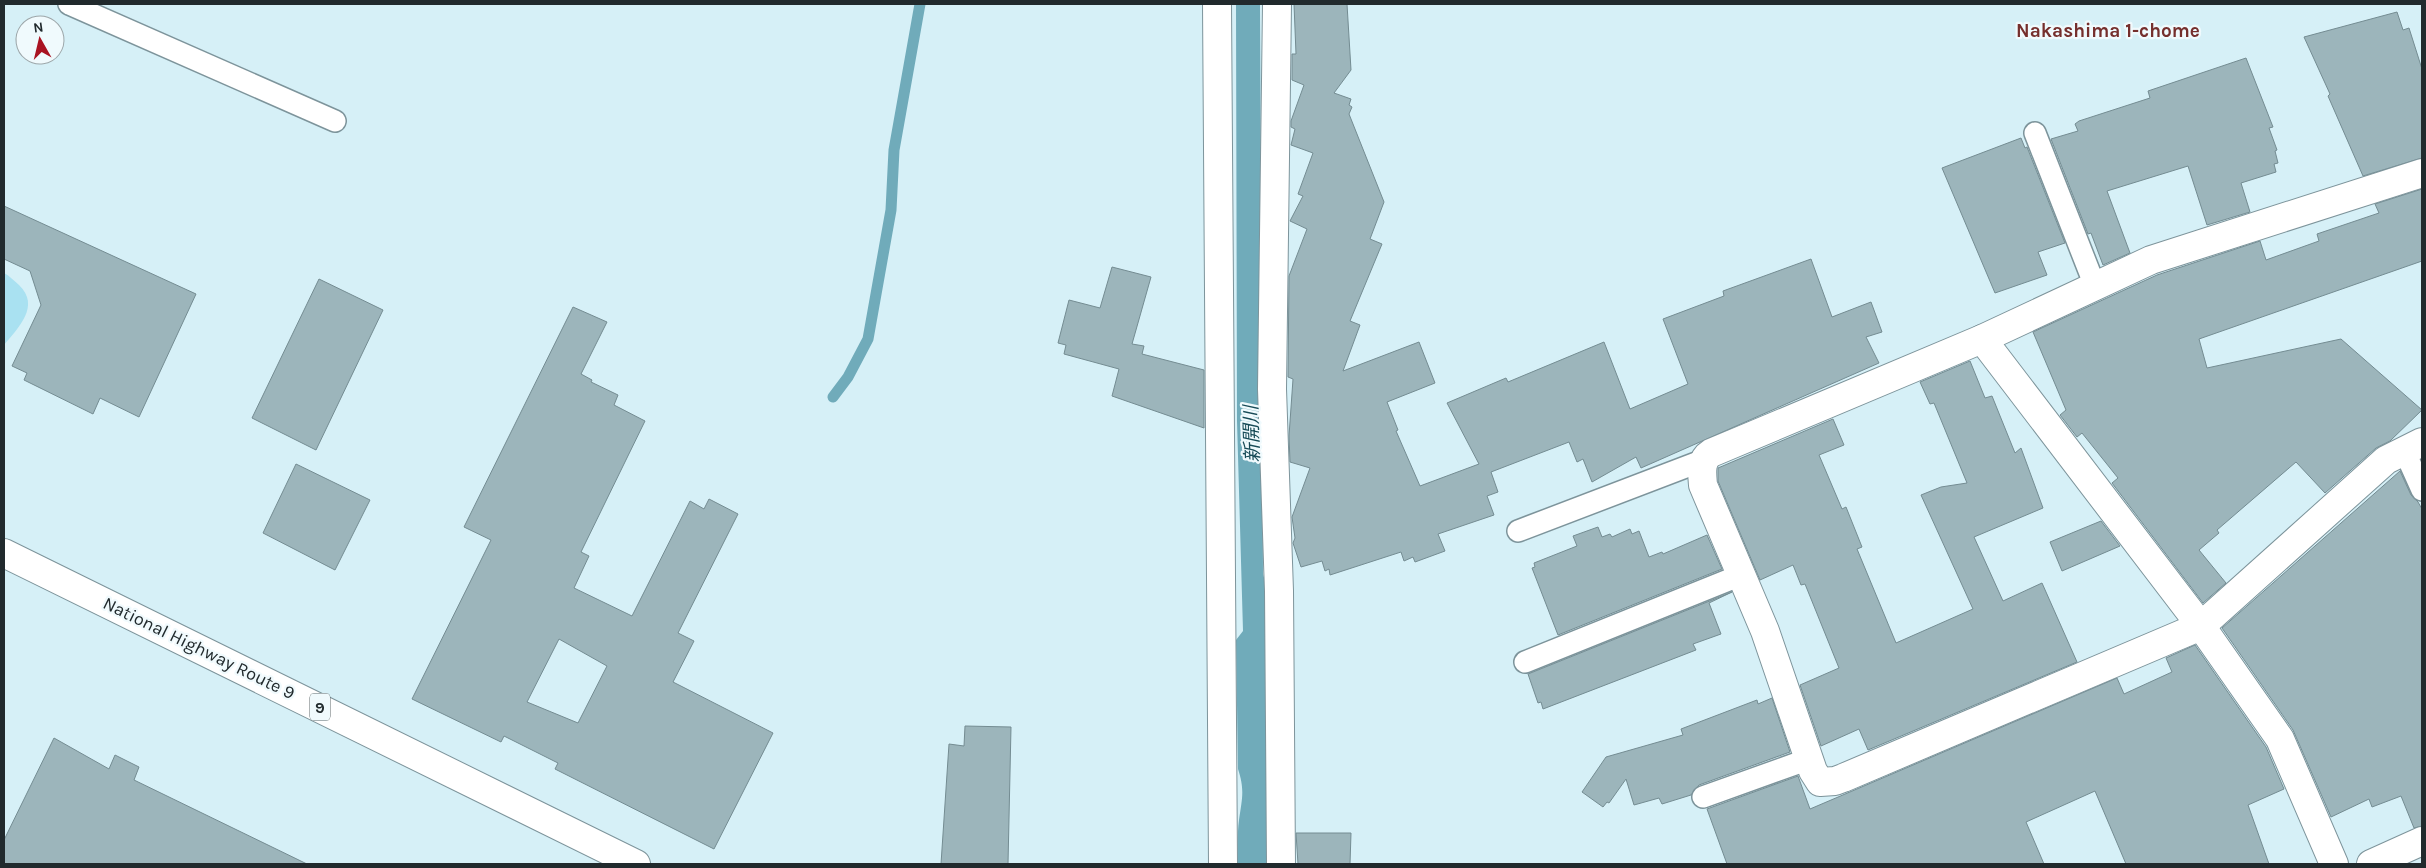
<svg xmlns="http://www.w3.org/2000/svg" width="2426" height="868" font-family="Karla,'Noto Sans JP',sans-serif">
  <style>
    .green { fill: #a9e1f1 }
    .water { fill: #70abba }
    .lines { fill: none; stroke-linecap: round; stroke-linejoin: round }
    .stream { stroke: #70abba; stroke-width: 11 }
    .building { fill: #9cb5bb; stroke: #748c92; fill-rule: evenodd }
    .lane-casing { stroke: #7d949b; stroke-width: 24 }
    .street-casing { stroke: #7d949b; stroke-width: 30 }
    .highway-casing { stroke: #7d949b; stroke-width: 30 }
    .lane { stroke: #fff; stroke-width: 21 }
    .street { stroke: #fff; stroke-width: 28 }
    .highway { stroke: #fff; stroke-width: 28 }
    .labels { text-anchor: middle; stroke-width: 4.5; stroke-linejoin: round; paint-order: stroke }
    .shield { fill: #f0fafd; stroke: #5f686b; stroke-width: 1 }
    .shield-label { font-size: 16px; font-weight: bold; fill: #212a2d }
    .street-label { font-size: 18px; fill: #212a2d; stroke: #f0fafd }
    .neighbourhood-label { font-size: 19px; font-weight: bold; fill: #752f2d; stroke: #f0fafd }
    .water-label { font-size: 19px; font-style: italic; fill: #184b57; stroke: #f0fafd }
  </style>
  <rect width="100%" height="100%" fill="#d6f0f7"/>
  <!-- green -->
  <path class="green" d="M4 273C10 276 14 281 19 285 41 306 18 328 4 345Z"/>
  <!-- water -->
  <path class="water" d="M1236 4H1260L1263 574 1269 597 1272 864H1238C1238 850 1237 835 1239 820 1242 799 1245 790 1238 769L1236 640 1243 631 1237 421Z"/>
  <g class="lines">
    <!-- stream -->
    <path class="stream" d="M833 397 848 377 868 339 891 210 894 150 920 4"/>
  </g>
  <!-- building -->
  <g class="building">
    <path d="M1294 4H1347L1351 70 1334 93 1351 99 1349 105 1352 107 1349 114 1384 202 1370 239 1382 244 1350 321 1360 325 1343 371 1419 342 1435 383 1387 402 1398 430 1396 431 1420 486 1479 464 1447 403 1506 378 1508 382 1604 342 1630 409 1688 384 1663 319 1724 296 1723 291 1811 259 1832 317 1871 302 1882 332 1866 337 1879 363 1641 468 1636 457 1592 482 1583 459 1577 462 1569 442 1491 472 1498 492 1487 496 1494 515 1438 534 1445 551 1415 562 1413 557 1404 561 1401 552 1330 575 1329 569 1325 571 1322 561 1301 567 1293 543 1295 538 1292 517 1310 468 1290 462 1289 436 1293 379 1288 377 1289 276 1307 229 1290 221 1303 196 1298 194 1313 153 1291 145 1295 129 1291 127V121L1304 85 1292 80V54H1296Z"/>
    <path d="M2397 12 2403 30 2409 28 2422 69V158L2363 176 2328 96 2330 94 2304 37Z"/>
    <path d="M2246 58 2273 127 2269 128 2277 150 2275 151 2278 163 2274 164 2276 172 2241 183 2250 212 2207 225 2188 166 2107 191 2130 253 2103 265 2091 233 2088 234 2051 139 2078 131 2075 124 2079 121 2150 98 2148 91Z"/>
    <path d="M2021 138 2025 148 2027 147 2065 243 2038 252 2047 275 1995 293 1942 168Z"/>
    <path d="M2422 189V261L2199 339 2207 368 2341 339 2422 410 2390 441 2376 448 2325 493 2296 462 2217 530 2219 533 2199 550 2226 583 2203 603 2112 483 2118 478 2082 433 2077 437 2060 415 2066 410 2033 332 2157 275 2260 241 2266 260 2319 241 2317 234 2379 213 2375 204Z"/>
    <path d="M4 206 196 294 139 417 100 398 93 414 24 380 27 373 12 366 41 305 30 271 4 259Z"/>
    <path d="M1112 267 1151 277 1132 344 1144 346 1142 354 1204 370V428L1112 396 1119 369 1064 354 1066 345 1058 343 1069 300 1100 308Z"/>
    <path d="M319 279 383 310 316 450 252 418Z"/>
    <path d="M573 307 607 322 581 374 592 380 591 382 618 395 614 405 645 421 581 552 589 556 574 588 632 616 690 501 704 509 709 499 738 514 678 633 694 641 673 682 773 733 714 849 555 769 558 763 504 736 501 742 412 699 491 540 464 527ZM559 639 607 666 578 723 527 702Z"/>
    <path d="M1970 361 1985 398 1992 396 2015 453 2021 448 2043 508 1974 537 2003 601 2042 583 2077 662 1868 750 1859 729 1821 746 1800 685 1839 668 1805 584 1801 585 1793 565 1760 580 1718 481V468L1833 419 1844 445 1819 455 1842 509 1846 507 1862 547 1857 549 1896 643 1973 609 1921 495 1941 487 1967 483 1934 403 1930 404 1920 382Z"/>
    <path d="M296 464 370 500 335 570 263 533Z"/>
    <path d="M2400 471 2411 495 2418 502 2422 509V826L2414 828 2401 796 2372 807 2369 799 2331 817 2293 730 2222 628Z"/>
    <path d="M2101 521 2120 546 2062 571 2050 542Z"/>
    <path d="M1598 527 1602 537 1610 534 1612 537 1630 529 1632 534 1639 531 1649 557 1662 552 1663 554 1707 535 1722 569 1558 635 1532 568 1535 567 1534 563 1577 546 1573 536Z"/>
    <path d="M1732 592 1709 603 1721 634 1693 644 1696 650 1543 709 1541 702 1538 703 1528 674Z"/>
    <path d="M2195 645 2266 747 2284 789 2248 805 2269 864H2126L2095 791 2026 822 2044 864H1727L1707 809 1798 776 1810 809 2117 678 2124 694 2172 672 2166 658Z"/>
    <path d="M1772 698 1790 752 1699 785 1691 795 1662 804 1659 798 1634 805 1626 779 1609 803 1607 802 1603 807 1582 792 1606 757 1683 735 1681 729 1757 700 1758 704Z"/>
    <path d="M965 726 1011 727 1008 864H941L949 744 964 746Z"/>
    <path d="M54 738 109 769 115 755 139 767 134 780 307 864H4V840Z"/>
    <path d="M1296 833H1351L1350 864H1298Z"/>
  </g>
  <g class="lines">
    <defs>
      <g id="lane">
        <path d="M69 4 335 121"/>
        <path d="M2035 133 2095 286"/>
        <path d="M2404 450 2422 490"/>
        <path d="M1518 531 1704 460"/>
        <path d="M1525 662 1741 575"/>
        <path d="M1703 797 1809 759"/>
      </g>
      <g id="street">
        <path d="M1217 4 1223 864"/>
        <path d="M1277 4 1272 389 1279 591 1281 864"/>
        <path d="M2422 173 2151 260 1982 339 1711 453C1700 460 1702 473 1703 485L1765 631 1813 771 1820 782 1835 781 1843 778 2201 626 2386 460 2422 442"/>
        <path d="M1982 339 2201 626 2280 739 2334 864"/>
        <path d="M2371 864 2422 841"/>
      </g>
      <path id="highway" d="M4 553 636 864"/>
    </defs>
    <!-- lane casing -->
    <use href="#lane" class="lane-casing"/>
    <!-- street casing -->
    <use href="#street" class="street-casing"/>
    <!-- highway casing -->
    <use href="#highway" class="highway-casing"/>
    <!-- lane -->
    <use href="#lane" class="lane"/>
    <!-- street -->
    <use href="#street" class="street"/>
    <!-- highway -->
    <use href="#highway" class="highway"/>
  </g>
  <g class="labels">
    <!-- shield labels -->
    <rect class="shield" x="310" y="693.5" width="20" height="27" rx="4"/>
    <g class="shield-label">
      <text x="320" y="713">9</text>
    </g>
    <!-- street labels -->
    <g class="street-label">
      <text transform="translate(199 648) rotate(26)" y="6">National Highway Route 9</text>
    </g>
    <!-- neighbourhood labels -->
    <g class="neighbourhood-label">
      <text x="2108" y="37">Nakashima 1-chome</text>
    </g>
    <!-- water labels -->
    <g class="water-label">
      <text transform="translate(1251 434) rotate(-92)" y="7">新開川</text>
    </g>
  </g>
  <!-- border -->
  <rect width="2426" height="868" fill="none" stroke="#212a2d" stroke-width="10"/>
  <!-- north arrow -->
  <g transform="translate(40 40) rotate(352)"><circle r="24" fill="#f0fafd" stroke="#9da7aa"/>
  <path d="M0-4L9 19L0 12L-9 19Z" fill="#a91322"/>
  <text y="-8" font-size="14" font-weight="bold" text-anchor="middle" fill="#212a2d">N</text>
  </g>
</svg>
